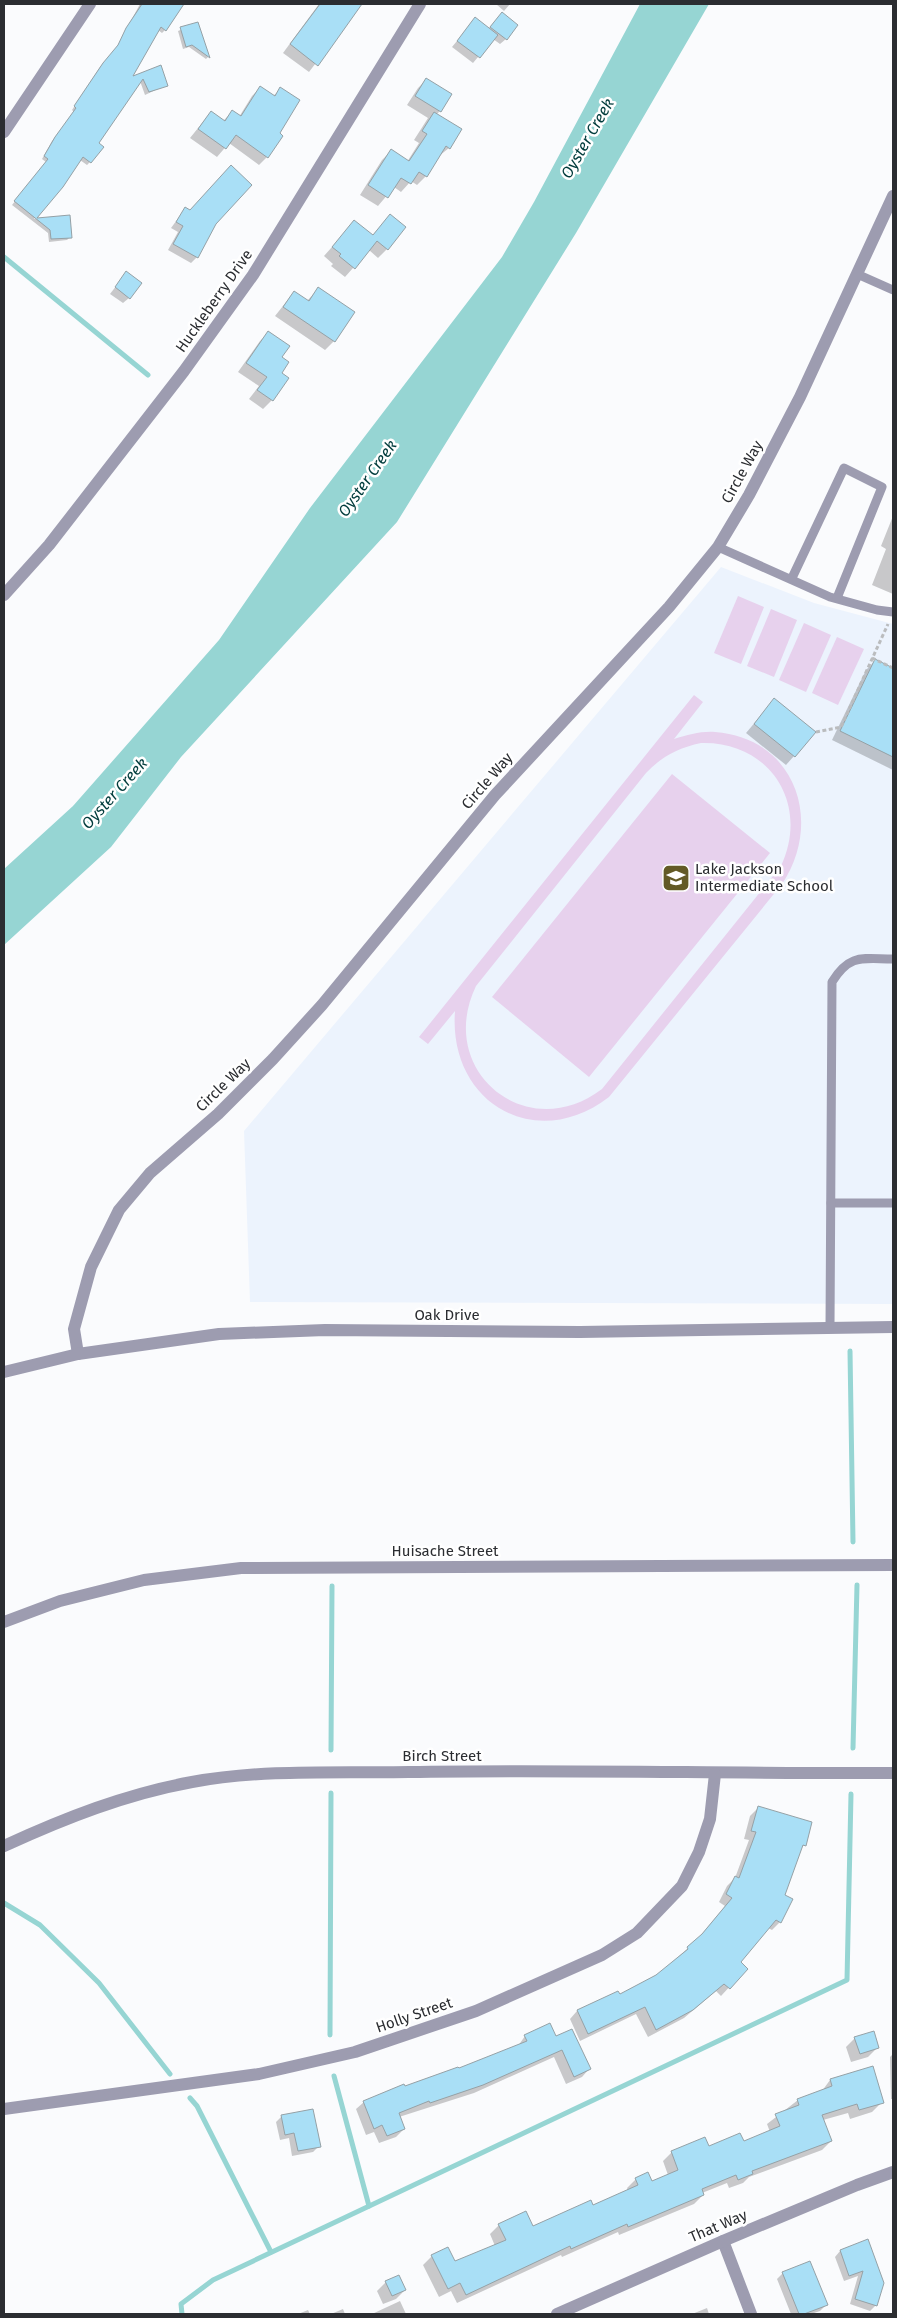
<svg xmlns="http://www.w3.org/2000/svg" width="897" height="2318" font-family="'Fira Sans',sans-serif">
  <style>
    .built { fill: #ecf3fd }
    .green { fill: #e7d1ed; fill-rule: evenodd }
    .water { fill: #96d5d3 }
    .shadow { fill: #0003 }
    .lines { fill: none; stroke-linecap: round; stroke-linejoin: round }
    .stream { stroke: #96d5d3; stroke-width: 5 }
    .building { fill: #a9dff6; stroke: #95a1a6 }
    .path { stroke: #babcbe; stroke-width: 3; stroke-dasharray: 4 2.5; stroke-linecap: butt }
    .service { stroke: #9d9cb0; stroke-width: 9 }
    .minor { stroke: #9d9cb0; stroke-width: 12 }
    .tertiary { stroke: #9d9cb0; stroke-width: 12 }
    .labels { text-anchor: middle; stroke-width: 5; stroke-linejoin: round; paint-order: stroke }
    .street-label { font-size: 15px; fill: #2b2d31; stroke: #fff }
    .poi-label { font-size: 15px; fill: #2b2d31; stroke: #fff; text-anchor: start }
    .water-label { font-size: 16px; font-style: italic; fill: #003c3c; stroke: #fff }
  </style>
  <rect width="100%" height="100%" fill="#fafbfd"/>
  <!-- built -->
  <path class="built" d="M721 567 814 603 893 624V1304L250 1302 244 1131Z"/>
  <!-- green -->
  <g class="green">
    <path d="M738 596 764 607 741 664 714 653Z"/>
    <path d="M771 609 797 620 774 677 747 666Z"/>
    <path d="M804 623 831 635 806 692 779 680Z"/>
    <path d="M837 637 864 649 838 705 812 693Z"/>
    <path d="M694 695 703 702 674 739C688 735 701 731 715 732 795 738 824 821 782 884L609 1097C535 1154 448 1102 455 1011L428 1044 419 1037ZM701 743C770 741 810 804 781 866L602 1089C527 1146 435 1071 476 986L646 773C661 757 678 748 701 743Z"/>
    <path d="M672 774 770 853 589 1077 492 997Z"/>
  </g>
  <!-- water -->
  <path class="water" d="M640 4H709L576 233 397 522 181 757 111 847 4 945V869L73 806 219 640 310 508 502 257 534 202Z"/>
  <!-- shadow -->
  <g class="shadow">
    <path d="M140 4H182L165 30 162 33 158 30 130 78 160 67 166 85 145 95 140 81 98 144 90 162 87 165 80 160 62 187 34 219 69 216 70 237 67 240 49 242 48 233 12 205 46 162 42 159 52 141 74 112 72 110 100 67 115 50Z"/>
    <path d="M319 4H361L309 72 283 53Z"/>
    <path d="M496 4H510L504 11Z"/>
    <path d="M502 14 506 39 500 44 493 39 473 63 452 47 475 19 488 29Z"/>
    <path d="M198 23 208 57 206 59 189 47 183 49 178 31Z"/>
    <path d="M427 79 440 111 436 115 449 148 439 156 426 176 417 185 411 181 401 192 394 187 378 206 360 195 382 160 391 151 407 162 419 143 414 140 428 118 407 105 418 88Z"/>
    <path d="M260 88 273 96 281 89 278 133 267 157 259 165 229 143 217 157 190 138 211 112 223 121 232 112 239 117 252 96Z"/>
    <path d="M185 209 215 223 197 257 191 263 168 250 178 232 171 228Z"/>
    <path d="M390 215 387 249 378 258 369 250 345 277 331 266 333 264 324 256 354 222 372 236Z"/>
    <path d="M126 273 129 298 123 303 110 294Z"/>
    <path d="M318 289 334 341 325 350 275 316 294 292 307 301Z"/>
    <path d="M269 332 281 357 280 373 272 400 263 409 249 399 259 386 238 372 260 341Z"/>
    <path d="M893 516V594L872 585 886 549 881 546Z"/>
    <path d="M875 661 893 669V770L832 740 866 670Z"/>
    <path d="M774 700 794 756 786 765 746 733Z"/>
    <path d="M758 1808 811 1823 804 1845 800 1850 783 1896 780 1922 772 1930 768 1928 739 1962 746 1969 721 1996 716 1991 684 2018 648 2037 636 2014 580 2041 570 2019 577 2011 618 1992 619 1996 657 1976 697 1940 725 1906 719 1902 727 1886 735 1878 749 1840 744 1839 750 1816Z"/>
    <path d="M525 2036 556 2038 589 2069 582 2077 566 2084 554 2057 474 2093 399 2117 404 2129 396 2137 379 2143 374 2132 366 2135 356 2109 364 2102 458 2070 518 2046Z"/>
    <path d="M855 2038 877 2048 868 2057 851 2062 846 2047Z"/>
    <path d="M893 2054V2099H891L890 2057Z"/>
    <path d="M872 2067 881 2103 872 2112 850 2119 848 2113 823 2120 831 2141 822 2150 749 2177 743 2183 729 2188 727 2183 702 2193 703 2195 694 2204 619 2235 618 2232 562 2257 561 2255 457 2303 451 2291 439 2297 423 2265 432 2256 454 2263 495 2246 490 2234 499 2225 532 2227 593 2206 628 2191 627 2188 636 2179 652 2182 668 2175 663 2161 672 2152 743 2143 770 2132 767 2124 798 2100 822 2091 830 2080Z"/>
    <path d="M282 2116 319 2146 313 2152 292 2156 289 2138 280 2140 276 2122Z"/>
    <path d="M867 2241 876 2305 870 2311 850 2304 858 2276 844 2281 835 2257 840 2251Z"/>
    <path d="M783 2273 826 2305 820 2311 811 2314H791L777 2279Z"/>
    <path d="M386 2282 405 2290 396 2299 383 2304 377 2291Z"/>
    <path d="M400 2301 406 2314H372Z"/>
    <path d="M707 2308 709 2314H692Z"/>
    <path d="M343 2309 345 2314H331Z"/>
    <path d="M308 2310 310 2314H298Z"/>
  </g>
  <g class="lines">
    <!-- stream -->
    <g class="stream">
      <path d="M4 257 148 375"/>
      <path d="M850 1351 853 1542"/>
      <path d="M853 1748 857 1585"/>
      <path d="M331 1750 332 1586"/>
      <path d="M4 1903 40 1925 99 1983 170 2074"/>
      <path d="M330 2035 331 1793"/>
      <path d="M334 2076 369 2206"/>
      <path d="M190 2098 197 2106 271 2252"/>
      <path d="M182 2314 181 2304 213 2280 847 1980 851 1794"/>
    </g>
  </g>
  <!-- building -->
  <g class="building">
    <path d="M142 4H184L166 31 161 27 133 76 161 65 168 86 149 92 143 79 99 143 104 147 91 163 83 157 63 187 37 218 70 215 72 238 51 239 50 230 14 201 48 159 44 156 55 137 76 108 74 106 103 63 118 45 126 28Z"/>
    <path d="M320 4H362L318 66 290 44Z"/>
    <path d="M502 12 518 25 507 40 490 27Z"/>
    <path d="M475 17 498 35 480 58 457 41Z"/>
    <path d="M198 22 210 58 192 45 186 47 180 27Z"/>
    <path d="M426 78 452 94 441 112 415 96Z"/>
    <path d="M260 86 275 96 280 87 300 100 280 133 283 136 268 158 236 135 226 149 198 129 211 111 225 121 232 110 241 116Z"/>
    <path d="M434 112 462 129 450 149 446 146 427 177 419 172 411 184 401 178 388 198 368 185 391 149 409 161 427 134 422 131Z"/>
    <path d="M231 165 252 185 216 224 198 258 173 244 183 226 176 222 185 207 190 210Z"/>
    <path d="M390 214 406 227 388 250 377 241 355 269 339 256 341 254 332 247 354 220 373 235Z"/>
    <path d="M126 271 142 283 130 299 115 287Z"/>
    <path d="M318 287 355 312 335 342 283 307 294 291 309 301Z"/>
    <path d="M268 331 290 346 282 357 289 362 282 373 289 378 273 401 257 390 267 377 246 363Z"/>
    <path d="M875 659 893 668V757L840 731Z"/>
    <path d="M774 698 816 732 795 757 754 724Z"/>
    <path d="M758 1806 812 1822 806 1846 803 1845 785 1895 793 1899 781 1923 776 1920 741 1962 748 1969 730 1989 724 1984 693 2010 656 2030 645 2007 588 2034 577 2010 618 1991 620 1994 656 1975 688 1949 687 1947 702 1934 732 1898 726 1894 735 1876 739 1878 756 1832 751 1831Z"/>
    <path d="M550 2023 556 2036 572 2029 591 2069 574 2077 562 2050 483 2085 430 2103 429 2101 399 2113 405 2129 387 2136 382 2125 374 2129 363 2101 404 2084 405 2086 458 2067 459 2068 527 2041 524 2035Z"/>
    <path d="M874 2031 879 2048 860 2054 854 2037Z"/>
    <path d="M873 2066 884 2103 859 2110 857 2104 822 2115 832 2141 752 2171 753 2174 738 2180 736 2175 702 2189 704 2195 628 2227 627 2224 571 2249 570 2246 466 2295 460 2283 448 2289 431 2255 448 2247 455 2261 506 2240 498 2224 526 2211 533 2226 591 2200 593 2205 638 2185 635 2178 648 2172 652 2181 678 2170 671 2151 705 2137 709 2146 740 2133 744 2141 780 2126 775 2114 799 2105 797 2099 832 2086 830 2079Z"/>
    <path d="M313 2109 321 2147 298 2151 294 2133 285 2135 281 2115Z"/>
    <path d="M868 2239 884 2283 877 2306 855 2299 863 2271 849 2276 840 2250Z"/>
    <path d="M810 2261 828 2305 804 2314H799L782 2272Z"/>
    <path d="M399 2275 406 2290 392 2296 385 2281Z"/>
  </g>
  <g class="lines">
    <!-- path -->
    <g class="path">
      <path d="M872 658 893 668"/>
      <path d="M816 732 841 727 888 624"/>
    </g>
    <!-- service -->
    <g class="service">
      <path d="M857 274 893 290"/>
      <path d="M718 547 830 597 877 610 893 612"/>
      <path d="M792 578 844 468 882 487 837 598"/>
      <path d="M831 1203H893"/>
      <path d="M830 1327 832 982C850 953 863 959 893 959"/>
    </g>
    <!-- minor -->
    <g class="minor">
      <path d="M4 132 90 4"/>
      <path d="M4 595 49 545 184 371 253 275 420 4"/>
      <path d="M78 1354 74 1329 91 1267 119 1210 150 1173 218 1114 273 1059 322 1005 495 795 669 607 718 547 749 495 800 397 893 196"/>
      <path d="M4 1622 60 1601 144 1580 241 1568 893 1565"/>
      <path d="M4 1846C65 1818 126 1794 192 1782 263 1769 337 1773 409 1772 570 1769 732 1774 893 1773"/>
      <path d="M4 2109 259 2074 355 2052 476 2011 602 1955 637 1933 682 1886 699 1852 710 1819 715 1774"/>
      <path d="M723 2241 751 2314"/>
    </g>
    <!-- tertiary -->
    <g class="tertiary">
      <path d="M4 1372 78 1354 219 1334 325 1330 580 1332 893 1327"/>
      <path d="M557 2314 723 2241 857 2185 893 2172"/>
    </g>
  </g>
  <!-- icons -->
  <defs>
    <symbol id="school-square" viewBox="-11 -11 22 22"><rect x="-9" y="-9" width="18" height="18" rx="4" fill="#635a26" stroke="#fff"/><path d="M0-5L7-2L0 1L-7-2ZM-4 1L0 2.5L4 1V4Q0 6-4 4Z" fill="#fff"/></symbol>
  </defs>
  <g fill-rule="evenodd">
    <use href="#school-square" x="660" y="862" width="32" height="32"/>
  </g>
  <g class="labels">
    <!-- street labels -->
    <g class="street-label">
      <text transform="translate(214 301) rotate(-55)" y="5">Huckleberry Drive</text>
      <text transform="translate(742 472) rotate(-61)" y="5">Circle Way</text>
      <text transform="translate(487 781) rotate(-49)" y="5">Circle Way</text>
      <text transform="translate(223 1085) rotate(-44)" y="5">Circle Way</text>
      <text x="447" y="1320">Oak Drive</text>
      <text x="445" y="1556">Huisache Street</text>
      <text x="442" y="1761">Birch Street</text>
      <text transform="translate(414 2015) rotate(-19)" y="5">Holly Street</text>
      <text transform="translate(718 2226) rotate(-23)" y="5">That Way</text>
    </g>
    <!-- poi labels -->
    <g class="poi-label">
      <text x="695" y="874">Lake Jackson<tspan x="695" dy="17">Intermediate School</tspan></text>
    </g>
    <!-- water labels -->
    <g class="water-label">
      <text transform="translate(587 138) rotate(-60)" y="6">Oyster Creek</text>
      <text transform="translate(367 478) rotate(-55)" y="6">Oyster Creek</text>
      <text transform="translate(114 793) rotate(-48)" y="6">Oyster Creek</text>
    </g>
  </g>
  <!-- border -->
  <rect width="897" height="2318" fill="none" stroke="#2b2d31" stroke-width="10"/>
</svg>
